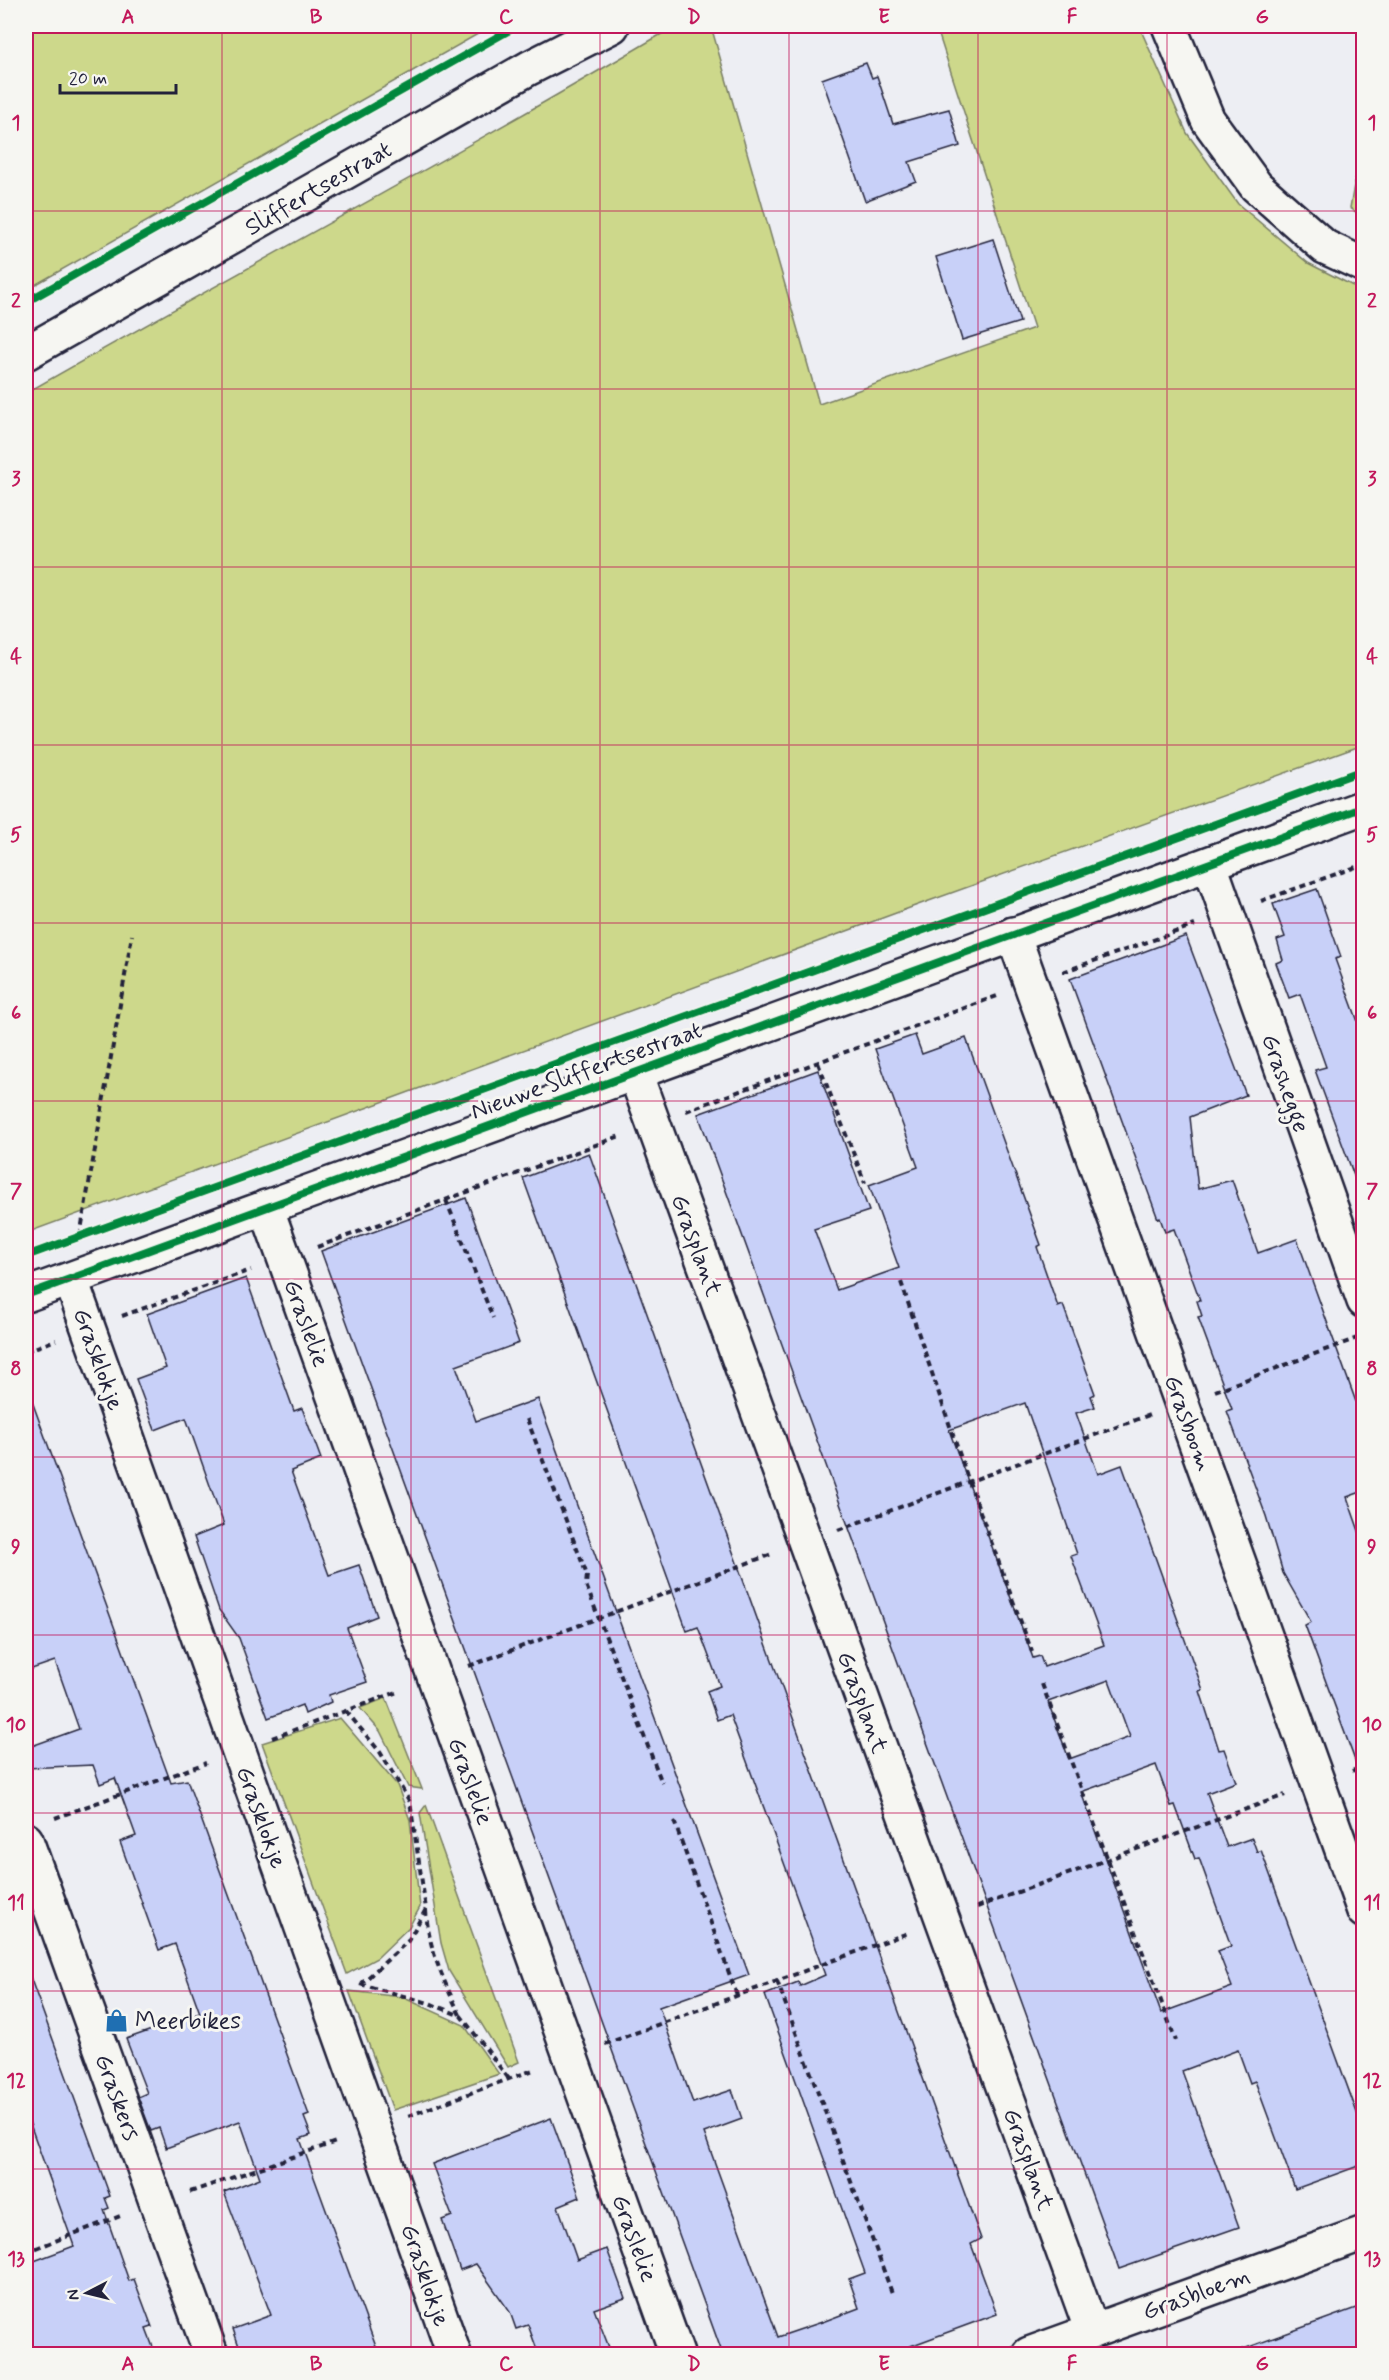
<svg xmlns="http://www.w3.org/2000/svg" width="1389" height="2380" font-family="Mynerve,sans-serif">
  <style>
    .green { fill: #cdd88b; stroke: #787d63; stroke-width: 1.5 }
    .building { fill: #c8d0f8; stroke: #22223b; stroke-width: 1.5; fill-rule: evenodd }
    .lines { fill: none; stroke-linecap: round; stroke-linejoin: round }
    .minor-casing { stroke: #22223b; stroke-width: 38 }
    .path { stroke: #22223b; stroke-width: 4; stroke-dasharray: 6 4.5; stroke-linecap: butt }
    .minor { stroke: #f6f6f2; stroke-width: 33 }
    .cycleway-casing { stroke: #f6f6f2; stroke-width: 11 }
    .cycleway { stroke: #00873e; stroke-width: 8 }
    .grid { fill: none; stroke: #c2185b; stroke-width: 1.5; stroke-opacity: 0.55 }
    .labels { text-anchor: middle; stroke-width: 6; stroke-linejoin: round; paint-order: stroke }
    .street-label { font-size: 24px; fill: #22223b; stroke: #f6f6f2 }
    .poi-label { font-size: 24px; fill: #22223b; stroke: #f6f6f2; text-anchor: start }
    .neatline { fill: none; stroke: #c2185b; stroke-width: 2 }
    .grid-label { font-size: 20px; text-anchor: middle; font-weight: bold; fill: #c2185b }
  </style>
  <rect width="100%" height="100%" fill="#edeef3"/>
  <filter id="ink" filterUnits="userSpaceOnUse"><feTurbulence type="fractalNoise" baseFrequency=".0167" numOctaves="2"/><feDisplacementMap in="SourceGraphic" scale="12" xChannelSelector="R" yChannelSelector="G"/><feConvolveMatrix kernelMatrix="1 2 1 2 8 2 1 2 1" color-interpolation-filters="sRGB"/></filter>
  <g filter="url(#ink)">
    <!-- green -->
    <g class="green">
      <path d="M26 26H492L26 290Z"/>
      <path d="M675 26H711L819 404 1034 328 936 26H1139L1187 133 1238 204 1308 263 1363 291V745L915 906 26 1233V393C241 270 461 153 675 26Z"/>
      <path d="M1363 134V217L1350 208Z"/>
      <path d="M386 1698 422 1789 408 1787 380 1731 360 1708Z"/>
      <path d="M340 1718 397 1785 410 1820 420 1907 409 1927 377 1958 347 1974 262 1743Z"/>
      <path d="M426 1805 519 2062 508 2067 449 1971 441 1943 420 1813Z"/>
      <path d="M349 1991 402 1997 464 2025 499 2074 393 2110Z"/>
    </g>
    <!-- building -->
    <g class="building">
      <path d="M866 63 872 78 877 76 893 124 949 109 960 146 909 162 916 181 865 201 822 79Z"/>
      <path d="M993 239 1020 322 962 340 936 257Z"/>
      <path d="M1317 889 1341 957 1335 959 1364 1038V1192H1360L1315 1070 1326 1067 1300 994 1289 998 1276 963 1283 960 1277 940 1285 937 1273 904Z"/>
      <path d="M1186 936 1246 1095 1190 1117 1198 1189 1232 1180 1258 1253 1297 1239 1364 1424V1491L1347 1497 1364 1545V1773L1360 1774 1305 1625 1311 1622 1283 1573 1266 1516 1227 1411 1232 1409 1198 1317 1202 1316 1197 1301 1200 1300 1174 1229 1165 1232 1160 1218 1158 1219 1070 979Z"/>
      <path d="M915 1035 922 1054 966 1038 1041 1245 1037 1247 1058 1307 1063 1305 1095 1394 1091 1396 1095 1407 1076 1413 1098 1474 1122 1465 1203 1690 1200 1691 1219 1750 1224 1749 1236 1782 1207 1793 1227 1847 1252 1838 1257 1852 1261 1850 1364 2132V2164L1295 2189 1255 2081 1250 2083 1238 2050 1182 2071 1239 2227 1119 2269 698 1114 818 1070 869 1211 814 1229 837 1290 899 1268 869 1185 918 1167 875 1049ZM1025 1403 1077 1554 1071 1556 1104 1645 1044 1667 1040 1656 1033 1658 949 1430ZM1109 1680 1130 1737 1069 1759 1048 1702ZM1156 1765 1171 1806 1175 1805 1195 1859 1199 1858 1231 1946 1218 1951 1232 1987 1161 2013 1081 1792Z"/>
      <path d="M589 1153 981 2239 971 2244 997 2314 886 2355H723L321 1251 466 1198 519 1343 456 1366 476 1421 538 1399 749 1975 659 2007 693 2103 732 2090 742 2119 704 2133 778 2337 825 2321 859 2308 849 2279 865 2273 765 1995 798 1982 800 1986 825 1975 730 1715 717 1720 707 1691 720 1686 698 1627 687 1631 523 1178Z"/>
      <path d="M246 1278 294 1411 302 1408 321 1459 291 1471 329 1575 359 1565 377 1616 347 1628 367 1682 329 1695 331 1702 305 1714 302 1705 268 1718 239 1638 219 1610 194 1537 224 1525 186 1418 155 1430 136 1379 166 1368 147 1314Z"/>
      <path d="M26 1393H29L171 1783 187 1780 309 2115 304 2117 311 2135 300 2139 379 2355H242L233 2329 271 2315 224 2192 260 2178 240 2121 166 2148 159 2128 151 2131 138 2097 147 2093 126 2039 200 2013 175 1944 159 1950 120 1842 136 1836 115 1778 100 1784 93 1765 26 1768V1748L79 1729 55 1661 26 1671Z"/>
      <path d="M29 1974 110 2196 105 2198 109 2208 104 2210 129 2281 134 2279 152 2327 146 2329 156 2355H26V2264L74 2246 26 2113V1975Z"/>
      <path d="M551 2118 580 2197 558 2206 577 2260 607 2249 625 2298 594 2309 612 2355H539L528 2325 516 2329 510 2312 476 2264 460 2270 442 2220 452 2216 432 2164Z"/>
      <path d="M1364 2305V2355H1238V2351Z"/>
    </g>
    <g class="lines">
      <defs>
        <g id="minor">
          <path d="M1169 26 1208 120 1256 186 1325 247 1364 265"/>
          <path d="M26 353 529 68 612 26"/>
          <path d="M1210 865 1364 1301"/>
          <path d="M1013 934 1364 1911"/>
          <path d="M635 1073 1092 2331"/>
          <path d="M266 1207 677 2354"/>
          <path d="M71 1280 454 2354"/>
          <path d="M26 1295 1364 807"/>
          <path d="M26 1840 211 2354"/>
          <path d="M1029 2354 1364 2233"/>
        </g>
      </defs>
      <!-- minor casing -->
      <use href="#minor" class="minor-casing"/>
      <!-- path -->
      <g class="path">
        <path d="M1261 901 1364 864"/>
        <path d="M1063 972 1195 925"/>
        <path d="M818 1063 865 1183"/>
        <path d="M686 1111 997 996"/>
        <path d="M446 1200 493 1318"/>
        <path d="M80 1236 132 935"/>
        <path d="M317 1247 620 1136"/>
        <path d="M901 1282 969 1482 1032 1652"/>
        <path d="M122 1316 251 1270"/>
        <path d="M26 1351 56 1340"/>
        <path d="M1215 1391 1360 1337"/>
        <path d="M527 1419 587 1575 586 1585 662 1783"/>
        <path d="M838 1530 1149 1415"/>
        <path d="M469 1666 772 1554"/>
        <path d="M1042 1684 1176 2041"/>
        <path d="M346 1711 380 1752 410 1802 426 1909 408 1941 362 1983"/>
        <path d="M272 1738 400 1691"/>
        <path d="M1352 1771 1364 1766"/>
        <path d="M55 1818 206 1763"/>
        <path d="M674 1821 737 1995"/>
        <path d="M977 1907 1285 1795"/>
        <path d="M426 1910C428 1949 444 1981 460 2015"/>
        <path d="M777 1981 892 2293"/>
        <path d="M360 1984 429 2003 461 2016 509 2079"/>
        <path d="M605 2044 908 1933"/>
        <path d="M408 2116 536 2069"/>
        <path d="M190 2192 339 2141"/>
        <path d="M26 2252 123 2215"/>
      </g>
      <!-- minor -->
      <use href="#minor" class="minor"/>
      <defs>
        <g id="cycleway">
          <path d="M26 302 517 26"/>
          <path d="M26 1256 1364 770"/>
          <path d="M26 1295 1364 807"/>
        </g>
      </defs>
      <!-- cycleway casing -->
      <use href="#cycleway" class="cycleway-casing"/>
      <!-- cycleway -->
      <use href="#cycleway" class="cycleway"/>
    </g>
  </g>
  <!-- grid -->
  <path class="grid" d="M222 26V2354M411 26V2354M600 26V2354M789 26V2354M978 26V2354M1167 26V2354M26 211H1364M26 389H1364M26 567H1364M26 745H1364M26 923H1364M26 1101H1364M26 1279H1364M26 1457H1364M26 1635H1364M26 1813H1364M26 1991H1364M26 2169H1364"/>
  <!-- icons -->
  <defs>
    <symbol id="shop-bare" viewBox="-9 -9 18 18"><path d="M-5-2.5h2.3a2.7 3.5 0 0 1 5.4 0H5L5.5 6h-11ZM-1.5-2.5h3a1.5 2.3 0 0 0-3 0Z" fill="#1f6fb2" stroke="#f6f6f2" stroke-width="2.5" paint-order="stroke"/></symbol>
  </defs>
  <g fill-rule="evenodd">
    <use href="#shop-bare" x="100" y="2004" width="33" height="33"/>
  </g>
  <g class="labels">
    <!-- street labels -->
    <g class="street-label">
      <text transform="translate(318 188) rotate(-30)" y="8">Sliffertsestraat</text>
      <text transform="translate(586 1070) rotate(-20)" y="8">Nieuwe Sliffertsestraat</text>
      <text transform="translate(1286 1083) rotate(71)" y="8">Grashegge</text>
      <text transform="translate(697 1245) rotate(70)" y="8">Grasplant</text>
      <text transform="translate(307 1323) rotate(70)" y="8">Graslelie</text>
      <text transform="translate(99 1359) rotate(70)" y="8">Grasklokje</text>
      <text transform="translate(1189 1423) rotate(70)" y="8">Grasboom</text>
      <text transform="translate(863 1702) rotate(70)" y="8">Grasplant</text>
      <text transform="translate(471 1781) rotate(70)" y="8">Graslelie</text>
      <text transform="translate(262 1817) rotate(70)" y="8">Grasklokje</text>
      <text transform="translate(118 2097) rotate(70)" y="8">Graskers</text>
      <text transform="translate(1029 2159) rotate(70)" y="8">Grasplant</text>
      <text transform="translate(635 2238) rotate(70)" y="8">Graslelie</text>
      <text transform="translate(426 2275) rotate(71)" y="8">Grasklokje</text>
      <text transform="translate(1196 2293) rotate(-20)" y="8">Grasbloem</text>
    </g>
    <!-- poi labels -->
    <g class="poi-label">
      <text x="135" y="2028">Meerbikes</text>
    </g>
  </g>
  <!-- margin -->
  <rect width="1389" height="2380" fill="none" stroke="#f6f6f2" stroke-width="66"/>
  <!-- north arrow -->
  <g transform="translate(87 2293) rotate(263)" stroke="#f6f6f2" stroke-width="4.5" paint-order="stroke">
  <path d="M0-4.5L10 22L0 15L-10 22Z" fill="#22223b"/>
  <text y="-9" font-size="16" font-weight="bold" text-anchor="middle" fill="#22223b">N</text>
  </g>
  <!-- scale -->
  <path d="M60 84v9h116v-9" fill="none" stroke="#22223b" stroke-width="3"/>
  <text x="69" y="84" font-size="18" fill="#22223b" stroke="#f6f6f2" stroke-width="4.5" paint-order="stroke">20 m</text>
  <rect x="33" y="33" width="1323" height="2314" class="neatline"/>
  <g class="grid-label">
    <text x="128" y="23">A</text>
    <text x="316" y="23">B</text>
    <text x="506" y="23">C</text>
    <text x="694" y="23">D</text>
    <text x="884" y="23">E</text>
    <text x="1072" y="23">F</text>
    <text x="1262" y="23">G</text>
    <text x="16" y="129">1</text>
    <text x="1372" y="129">1</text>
    <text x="16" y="307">2</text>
    <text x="1372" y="307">2</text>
    <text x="16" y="485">3</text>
    <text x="1372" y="485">3</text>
    <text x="16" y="663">4</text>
    <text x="1372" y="663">4</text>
    <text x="16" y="841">5</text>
    <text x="1372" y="841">5</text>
    <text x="16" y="1019">6</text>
    <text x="1372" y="1019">6</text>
    <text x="16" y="1197">7</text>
    <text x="1372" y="1197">7</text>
    <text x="16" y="1375">8</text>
    <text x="1372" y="1375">8</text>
    <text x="16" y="1553">9</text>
    <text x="1372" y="1553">9</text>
    <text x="16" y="1731">10</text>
    <text x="1372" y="1731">10</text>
    <text x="16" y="1909">11</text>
    <text x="1372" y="1909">11</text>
    <text x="16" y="2087">12</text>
    <text x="1372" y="2087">12</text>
    <text x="16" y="2265">13</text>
    <text x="1372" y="2265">13</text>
    <text x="128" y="2370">A</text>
    <text x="316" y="2370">B</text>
    <text x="506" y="2370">C</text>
    <text x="694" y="2370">D</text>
    <text x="884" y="2370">E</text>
    <text x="1072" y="2370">F</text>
    <text x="1262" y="2370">G</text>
  </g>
</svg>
